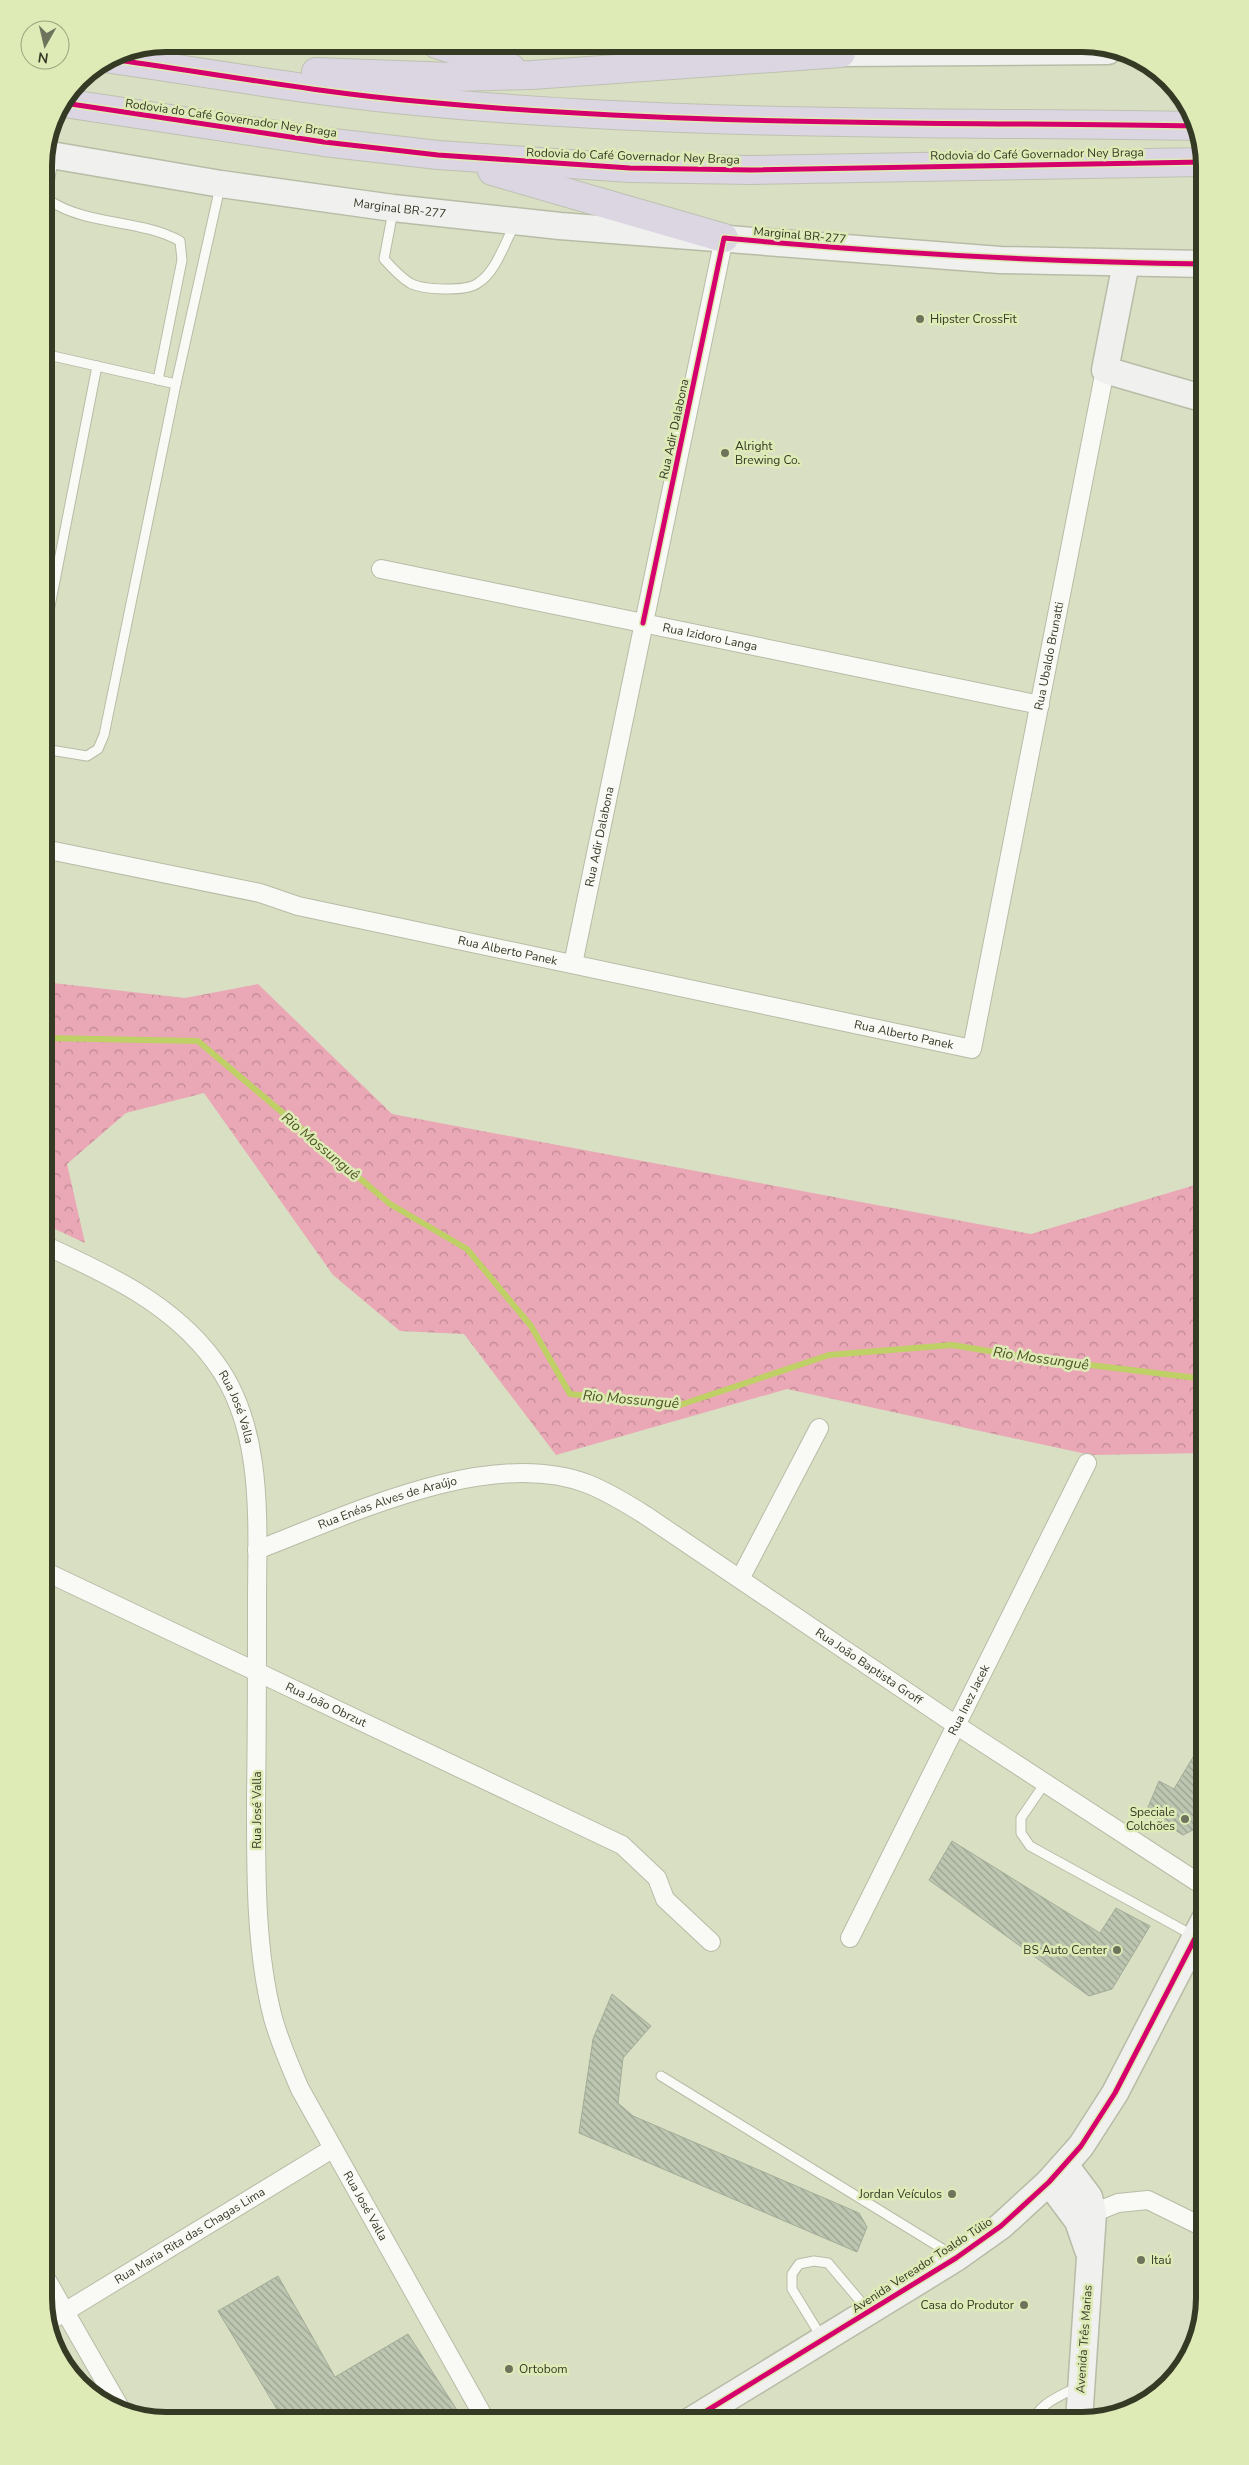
<svg xmlns="http://www.w3.org/2000/svg" width="1249" height="2465" font-family="'Nunito Sans',sans-serif">
  <style>
    .forest { fill: url(#forest-crowns) }
    .lines { fill: none; stroke-linecap: round; stroke-linejoin: round }
    .stream { stroke: #bed066; stroke-width: 6 }
    .building { fill: url(#building-back-hatch); stroke: #a3ac97 }
    .lane-casing { stroke: #b7bca6; stroke-width: 11 }
    .street-casing { stroke: #b7bca6; stroke-width: 20 }
    .secondary-casing { stroke: #b7bca6; stroke-width: 29 }
    .highway-casing { stroke: #bec1b2; stroke-width: 30 }
    .lane { stroke: #f9faf6; stroke-width: 9 }
    .street { stroke: #f9faf6; stroke-width: 18 }
    .secondary { stroke: #f0f0ef; stroke-width: 26 }
    .highway { stroke: #dbd6e1; stroke-width: 28 }
    .cycleway-casing { stroke: #dfebb7; stroke-width: 8 }
    .cycleway { stroke: #d6006c; stroke-width: 5 }
    .poi-dot { fill: #6e745c; stroke: #dfebb7; stroke-width: 2 }
    .labels { text-anchor: middle; stroke-width: 5; stroke-linejoin: round; paint-order: stroke }
    .street-label { font-size: 12px; fill: #353a25; stroke: #dfebb7 }
    .poi-label { font-size: 12px; fill: #353a25; stroke: #dfebb7; text-anchor: start }
    .water-label { font-size: 14px; font-style: italic; fill: #4c5520; stroke: #dfebb7 }
    .rim { fill: none; stroke: #353a25; stroke-width: 6 }
  </style>
  <defs>
    <pattern id="forest-crowns" width="20" height="18" patternUnits="userSpaceOnUse" patternTransform="scale(1.25)"><rect width="20" height="18" fill="#eaa7b5"/><path d="M2 6a3 3 0 1 1 6 0M12 15a3 3 0 1 1 6 0" fill="none" stroke="#be8993"/></pattern>
    <pattern id="building-back-hatch" width="6" height="6" patternUnits="userSpaceOnUse" patternTransform="scale(1.25)"><rect width="6" height="6" fill="#bcc6b1"/><path d="M-1 5l2 2M0 0l6 6M5-1l2 2" fill="none" stroke="#9aa290"/></pattern>
  </defs>
  <rect width="100%" height="100%" fill="#d9dfc3"/>
  <!-- forest -->
  <path class="forest" d="M44 982 185 998 258 984 392 1114 1031 1234 1205 1182V1453L1091 1455 787 1389 556 1455 464 1334 400 1331 333 1275 204 1093 126 1113 67 1164 85 1243 44 1224Z"/>
  <g class="lines">
    <!-- stream -->
    <path class="stream" d="M44 1038 198 1041 390 1204 467 1249 531 1326 570 1394 680 1405 829 1355 952 1345 1032 1358 1205 1379"/>
  </g>
  <!-- building -->
  <g class="building">
    <path d="M1205 1737V1813L1199 1827 1183 1835 1146 1812 1159 1781 1174 1789Z"/>
    <path d="M952 1841 1100 1933 1116 1908 1150 1926 1112 1989 1089 1996 929 1880Z"/>
    <path d="M612 1994 651 2026 623 2058 618 2103 633 2116 859 2213 867 2227 857 2252 579 2133 593 2039Z"/>
    <path d="M278 2276 335 2377 408 2334 464 2421H284L218 2311Z"/>
  </g>
  <g class="lines">
    <defs>
      <g id="lane">
        <path d="M53 159 48 190 50 201C89 226 140 219 180 241L182 260 158 380"/>
        <path d="M393 211 384 259C392 268 400 277 410 283 423 290 466 292 478 283 496 272 505 242 515 224"/>
        <path d="M44 354 176 384"/>
        <path d="M44 637 97 366"/>
        <path d="M44 749 87 756 98 749 104 735 176 384 220 187"/>
        <path d="M1045 1783 1021 1818V1833L1030 1846 1194 1936"/>
        <path d="M661 2076 954 2256"/>
        <path d="M822 2338 792 2289V2274L799 2264 814 2261 828 2263 867 2309"/>
        <path d="M1034 2421C1037 2404 1063 2395 1077 2387"/>
      </g>
      <g id="street">
        <path d="M732 44 776 48"/>
        <path id="s1" d="M381 569 1040 705"/>
        <path id="s2" d="M44 849 260 893 298 906 972 1049 1105 370"/>
        <path id="s3" d="M573 964 724 238"/>
        <path id="s4" d="M44 1245C108 1274 173 1304 215 1362 265 1429 257 1524 257 1603 257 1668 257 1734 256 1799 256 1869 255 1949 273 2018 280 2043 290 2066 300 2089L486 2421"/>
        <path id="s5" d="M257 1550C349 1515 490 1446 588 1484 608 1492 626 1503 645 1515L956 1725 1205 1887"/>
        <path id="s6" d="M44 1571 622 1845 657 1878 665 1899 711 1942"/>
        <path d="M740 1579 819 1428"/>
        <path id="s7" d="M850 1938 1087 1463"/>
        <path d="M1093 2213 1118 2203 1148 2200 1205 2228"/>
        <path d="M44 2275 119 2406"/>
        <path id="s8" d="M48 2322 332 2149"/>
      </g>
      <g id="secondary">
        <path d="M841 53 1108 51"/>
        <path id="s9" d="M45 154 221 184 393 208 560 226 1000 260 1205 264"/>
        <path d="M1126 263 1105 370 1205 399"/>
        <path d="M1065 2165 1089 2197 1093 2213 1079 2421"/>
        <path d="M1049 2182 1078 2221 1088 2250"/>
        <path d="M690 2421 956 2258 1001 2226 1049 2182 1081 2146 1115 2093 1205 1919"/>
      </g>
      <g id="highway">
        <path d="M436 44 511 68"/>
        <path d="M111 59C216 74 321 93 426 102 682 126 940 122 1197 126"/>
        <path d="M316 72 452 77 532 75 841 53"/>
        <path d="M64 103 324 142 438 155 630 168 751 170 1204 162"/>
        <path d="M492 171 724 238"/>
      </g>
    </defs>
    <!-- lane casing -->
    <use href="#lane" class="lane-casing"/>
    <!-- street casing -->
    <use href="#street" class="street-casing"/>
    <!-- secondary casing -->
    <use href="#secondary" class="secondary-casing"/>
    <!-- highway casing -->
    <use href="#highway" class="highway-casing"/>
    <!-- lane -->
    <use href="#lane" class="lane"/>
    <!-- street -->
    <use href="#street" class="street"/>
    <!-- secondary -->
    <use href="#secondary" class="secondary"/>
    <!-- highway -->
    <use href="#highway" class="highway"/>
    <defs>
      <g id="cycleway">
        <path d="M111 59C216 74 321 93 426 102 682 126 940 122 1197 126"/>
        <path d="M64 103 324 142 438 155 630 168 751 170 1204 162"/>
        <path d="M643 623 724 238C886 253 1042 262 1205 264"/>
        <path d="M690 2421 956 2258 1001 2226 1049 2182 1081 2146 1115 2093 1205 1919"/>
      </g>
    </defs>
    <!-- cycleway casing -->
    <use href="#cycleway" class="cycleway-casing"/>
    <!-- cycleway -->
    <use href="#cycleway" class="cycleway"/>
  </g>
  <!-- markers -->
  <g class="poi-dot">
    <circle cx="920" cy="319" r="5"/>
    <circle cx="725" cy="453" r="5"/>
    <circle cx="1185" cy="1819" r="5"/>
    <circle cx="1117" cy="1950" r="5"/>
    <circle cx="952" cy="2194" r="5"/>
    <circle cx="1141" cy="2260" r="5"/>
    <circle cx="1024" cy="2305" r="5"/>
    <circle cx="509" cy="2369" r="5"/>
  </g>
  <g class="labels">
    <!-- street labels -->
    <g class="street-label">
      <text transform="translate(231 118) rotate(8)" y="4">Rodovia do Café Governador Ney Braga</text>
      <text transform="translate(1037 154) rotate(-1)" y="4">Rodovia do Café Governador Ney Braga</text>
      <text transform="translate(633 156) rotate(2)" y="4">Rodovia do Café Governador Ney Braga</text>
      <text dy="4" stroke="none"><textPath href="#s9" startOffset="359">Marginal BR-277</textPath></text>
      <text transform="translate(800 235) rotate(5)" y="4">Marginal BR-277</text>
      <text transform="translate(674 429) rotate(-78)" y="4">Rua Adir Dalabona</text>
      <text dy="4" stroke="none"><textPath href="#s1" startOffset="336">Rua Izidoro Langa</textPath></text>
      <text dy="4" stroke="none"><textPath href="#s2" startOffset="1350">Rua Ubaldo Brunatti</textPath></text>
      <text dy="4" stroke="none"><textPath href="#s3" startOffset="130">Rua Adir Dalabona</textPath></text>
      <text dy="4" stroke="none"><textPath href="#s2" startOffset="475">Rua Alberto Panek</textPath></text>
      <text dy="4" stroke="none"><textPath href="#s2" startOffset="880">Rua Alberto Panek</textPath></text>
      <text dy="4" stroke="none"><textPath href="#s4" startOffset="260">Rua José Valla</textPath></text>
      <text dy="4" stroke="none"><textPath href="#s5" startOffset="139">Rua Enéas Alves de Araújo</textPath></text>
      <text dy="4" stroke="none"><textPath href="#s5" startOffset="680">Rua João Baptista Groff</textPath></text>
      <text dy="4" stroke="none"><textPath href="#s7" startOffset="266">Rua Inez Jacek</textPath></text>
      <text dy="4" stroke="none"><textPath href="#s6" startOffset="312">Rua João Obrzut</textPath></text>
      <text transform="translate(257 1810) rotate(-90)" y="4">Rua José Valla</text>
      <text dy="4" stroke="none"><textPath href="#s4" startOffset="1085">Rua José Valla</textPath></text>
      <text dy="4" stroke="none"><textPath href="#s8" startOffset="166">Rua Maria Rita das Chagas Lima</textPath></text>
      <text transform="translate(922 2265) rotate(-33)" y="4">Avenida Vereador Toaldo Túlio</text>
      <text transform="translate(1084 2339) rotate(-86)" y="4">Avenida Três Marias</text>
    </g>
    <!-- poi labels -->
    <g class="poi-label">
      <text x="930" y="323">Hipster CrossFit</text>
      <text x="735" y="450">Alright<tspan x="735" dy="14">Brewing Co.</tspan></text>
      <text x="1175" y="1816" text-anchor="end">Speciale<tspan x="1175" dy="14">Colchões</tspan></text>
      <text x="1107" y="1954" text-anchor="end">BS Auto Center</text>
      <text x="942" y="2198" text-anchor="end">Jordan Veículos</text>
      <text x="1151" y="2264">Itaú</text>
      <text x="1014" y="2309" text-anchor="end">Casa do Produtor</text>
      <text x="519" y="2373">Ortobom</text>
    </g>
    <!-- water labels -->
    <g class="water-label">
      <text transform="translate(321 1146) rotate(40)" y="5">Rio Mossunguê</text>
      <text transform="translate(1041 1358) rotate(8)" y="5">Rio Mossunguê</text>
      <text transform="translate(631 1399) rotate(5)" y="5">Rio Mossunguê</text>
    </g>
  </g>
  <!-- crop -->
  <path d="M0 0H1249V2465H0ZM166 52H1082A114 114 0 0 1 1196 166V2298A114 114 0 0 1 1082 2412H166A114 114 0 0 1 52 2298V166A114 114 0 0 1 166 52Z" fill="#dfebb7" fill-rule="evenodd"/>
  <path class="rim" d="M166 52H1082A114 114 0 0 1 1196 166V2298A114 114 0 0 1 1082 2412H166A114 114 0 0 1 52 2298V166A114 114 0 0 1 166 52Z"/>
  <!-- north arrow -->
  <g transform="translate(45 45) rotate(188)"><circle r="24" fill="#dfebb7" stroke="#9ba47d"/>
  <path d="M0-4L9 19L0 12L-9 19Z" fill="#6e745c"/>
  <text y="-8" font-size="14" font-weight="bold" text-anchor="middle" fill="#353a25">N</text>
  </g>
</svg>
